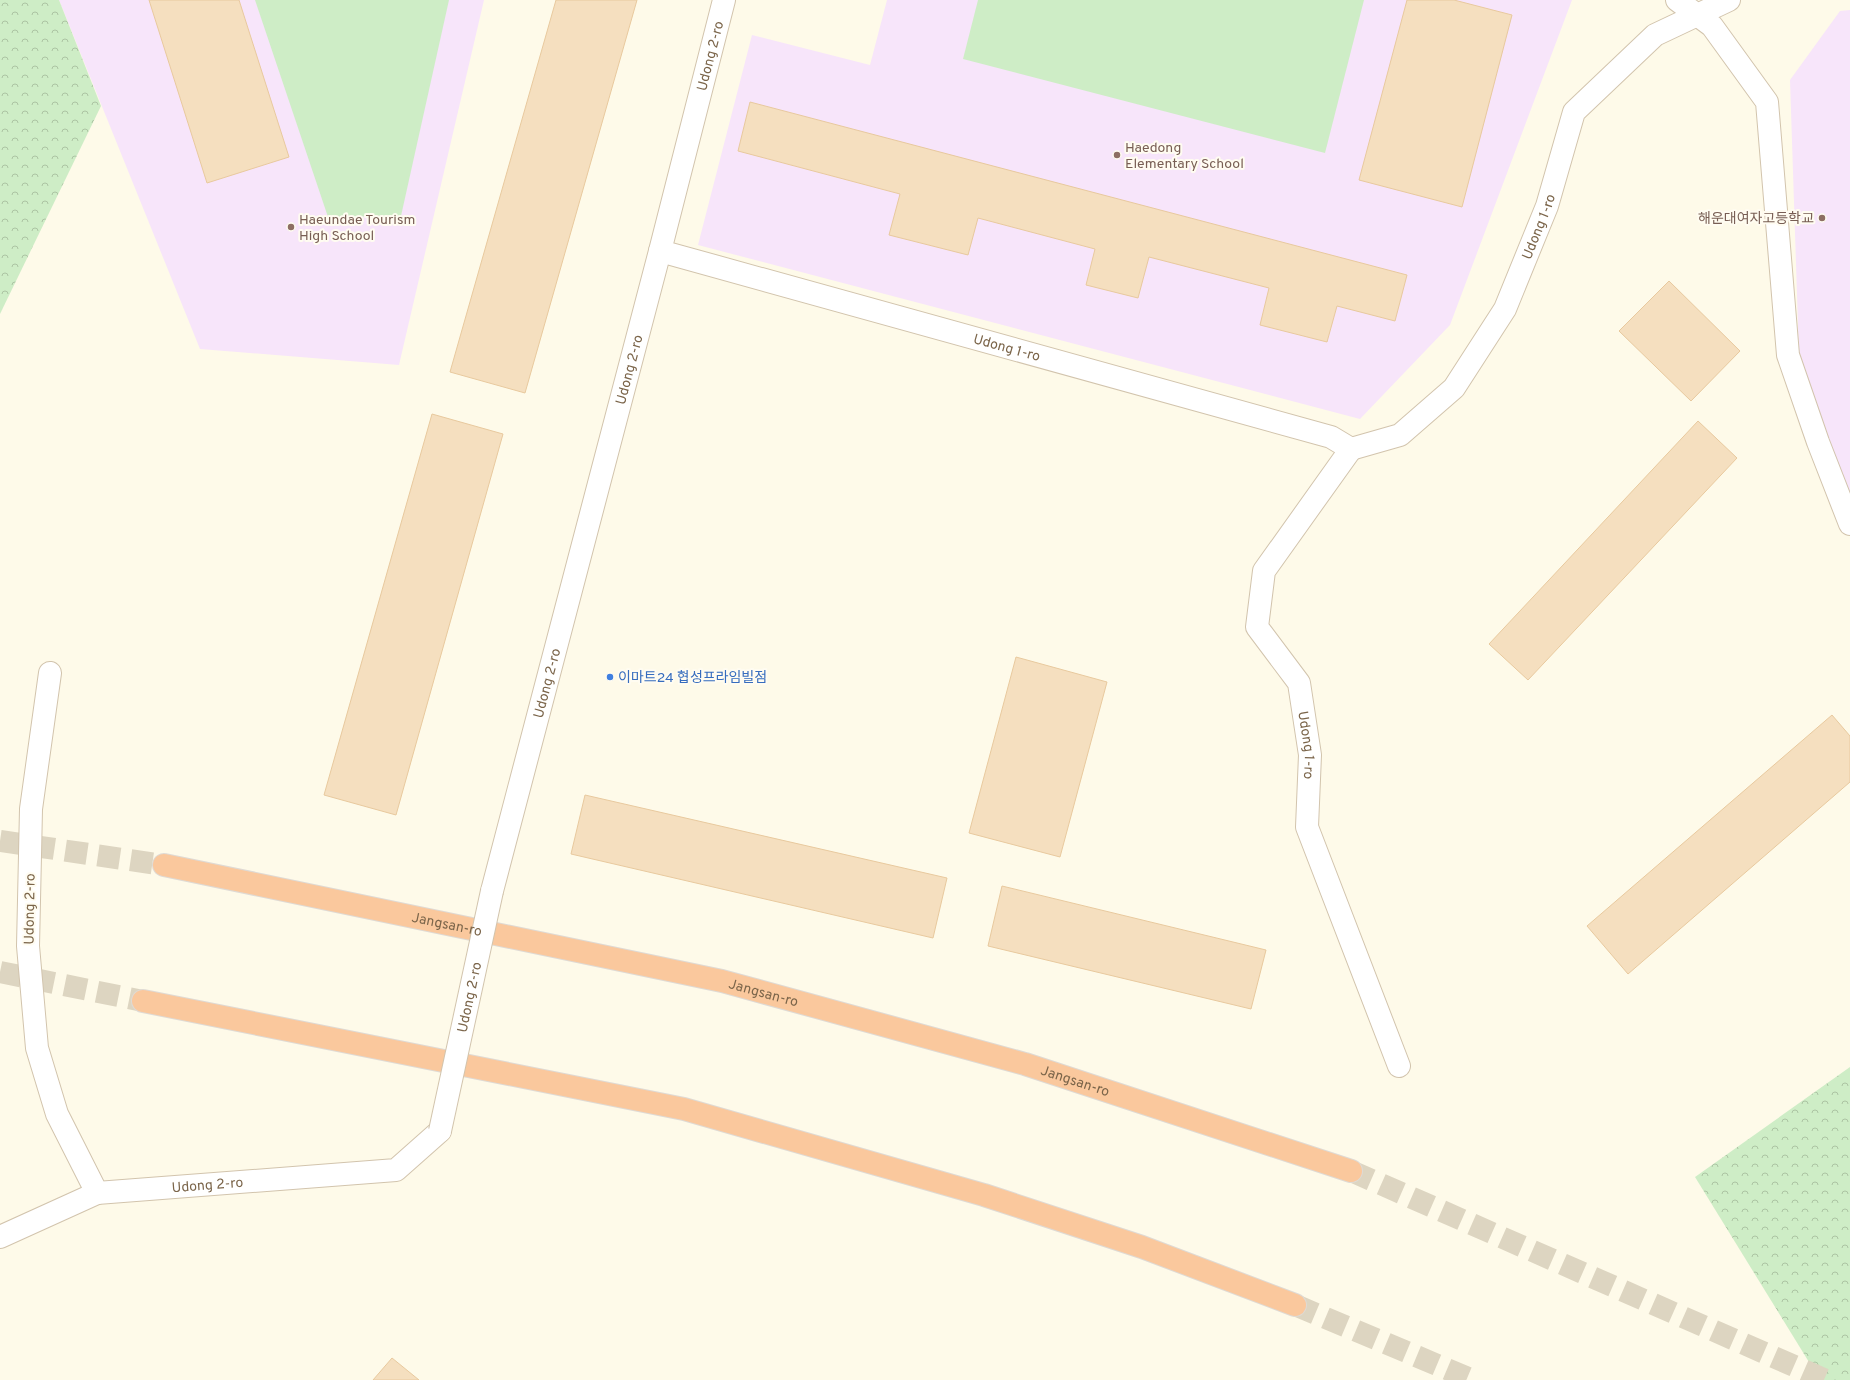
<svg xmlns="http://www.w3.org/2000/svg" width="1850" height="1380" font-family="Overpass,'Noto Sans KR',sans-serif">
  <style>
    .education { fill: #f7e5fa }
    .forest { fill: url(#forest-crowns) }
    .garden { fill: #ceedc6 }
    .building { fill: #f5dfbf; stroke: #e8c99e }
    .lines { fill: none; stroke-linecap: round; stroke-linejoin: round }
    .highway-tunnel { stroke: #ddd5c1; stroke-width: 22; stroke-dasharray: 22 11; stroke-linecap: butt }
    .minor-casing { stroke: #d2c4ad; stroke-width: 24 }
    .highway-casing { stroke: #dfdad4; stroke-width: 24 }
    .minor { stroke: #fff; stroke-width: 22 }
    .highway { stroke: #fac89d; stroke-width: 22 }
    .minor-bridge-casing { stroke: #d2c4ad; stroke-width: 24; stroke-linecap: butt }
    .minor-bridge { stroke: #fff; stroke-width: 22 }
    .education-dot { fill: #8d6e63; stroke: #fffcf1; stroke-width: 1.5 }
    .shop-dot { fill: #3f7fe0; stroke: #fffcf1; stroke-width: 1.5 }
    .labels { text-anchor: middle; stroke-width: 4; stroke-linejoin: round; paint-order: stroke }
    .street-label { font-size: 14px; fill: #7b654a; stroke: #fffcf1 }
    .education-label { font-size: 14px; fill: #785e54; stroke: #fffcf1; text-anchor: start }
    .shop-label { font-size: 14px; fill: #366cbe; stroke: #fffcf1; text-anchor: start }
  </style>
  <defs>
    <pattern id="forest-crowns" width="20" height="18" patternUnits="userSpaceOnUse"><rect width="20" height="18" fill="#ceedc6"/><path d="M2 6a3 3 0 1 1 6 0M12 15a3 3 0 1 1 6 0" fill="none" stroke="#acc4a3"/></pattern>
  </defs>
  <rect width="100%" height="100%" fill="#fefae9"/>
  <!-- education -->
  <g class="education">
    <path d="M59 0H484L399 365 200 349Z"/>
    <path d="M887 0H1572L1450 325 1360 419 698 245 752 35 870 65Z"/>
    <path d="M1850 10V501L1799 356 1790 80 1840 11Z"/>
  </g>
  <!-- forest -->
  <g class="forest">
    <path d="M0 0H59L101 106 0 314Z"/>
    <path d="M1850 1067V1380H1820L1695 1177Z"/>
  </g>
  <!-- garden -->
  <g class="garden">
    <path d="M255 0H449L401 216 328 217Z"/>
    <path d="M978 0H1364L1325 153 963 59Z"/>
  </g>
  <!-- building -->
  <g class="building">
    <path d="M149 0H239L289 157 207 183Z"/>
    <path d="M556 0H637L525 393 450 372Z"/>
    <path d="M1407 0H1454L1512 15 1462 207 1359 180Z"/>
    <path d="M750 102 1407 275 1395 321 1337 306 1327 342 1260 325 1269 288 1149 257 1138 298 1086 285 1095 249 978 218 968 255 889 235 900 194 738 151Z"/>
    <path d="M1669 281 1740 351 1691 401 1619 331Z"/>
    <path d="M432 414 503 434 396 815 324 795Z"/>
    <path d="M1698 421 1737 458 1528 680 1489 644Z"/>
    <path d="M1016 657 1107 682 1060 857 969 833Z"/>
    <path d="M1832 715 1850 736V782L1628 974 1587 926Z"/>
    <path d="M585 795 947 878 933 938 571 854Z"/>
    <path d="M1002 886 1266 950 1251 1009 988 946Z"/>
    <path d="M392 1358 419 1380H373Z"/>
  </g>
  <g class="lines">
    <!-- highway-tunnel -->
    <g class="highway-tunnel">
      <path d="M0 841 164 865"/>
      <path d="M0 972 143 1001"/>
      <path d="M1351 1171 1826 1380"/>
      <path d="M1295 1305 1473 1380"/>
    </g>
    <defs>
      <g id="minor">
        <path d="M1677 0 1712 26 1767 102 1788 355 1818 442 1850 524"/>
        <path id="s1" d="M660 251 1331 437 1351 449 1400 435 1454 388 1505 309 1547 206 1574 112 1655 35 1729 0"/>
        <path id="s2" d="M1351 449 1264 571 1257 627 1299 683 1310 755 1307 827 1399 1066"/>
        <path id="s3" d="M50 673 31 809 28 946 37 1048 57 1114 97 1193 396 1170 440 1131"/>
        <path id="s4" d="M492 891 660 251 724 0"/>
        <path d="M0 1237 97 1193"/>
      </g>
      <g id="highway">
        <path id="s5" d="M164 865 722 981 1025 1064 1351 1171"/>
        <path d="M143 1001 684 1109 984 1195 1142 1247 1295 1305"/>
      </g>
    </defs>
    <!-- minor casing -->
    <use href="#minor" class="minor-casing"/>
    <!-- highway casing -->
    <use href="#highway" class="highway-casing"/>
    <!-- minor -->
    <use href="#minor" class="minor"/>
    <!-- highway -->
    <use href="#highway" class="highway"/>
    <defs>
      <g id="minor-bridge">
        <path id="s6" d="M440 1131 492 891"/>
      </g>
    </defs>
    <!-- minor-bridge casing -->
    <use href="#minor-bridge" class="minor-bridge-casing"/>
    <!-- minor-bridge -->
    <use href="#minor-bridge" class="minor-bridge"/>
  </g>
  <!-- markers -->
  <g class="education-dot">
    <circle cx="1117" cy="155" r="4"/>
    <circle cx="1822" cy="218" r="4"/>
    <circle cx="291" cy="227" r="4"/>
  </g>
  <circle class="shop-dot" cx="610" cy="677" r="4"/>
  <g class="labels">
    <!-- street labels -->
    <g class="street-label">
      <text dy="5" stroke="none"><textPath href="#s4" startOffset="863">Udong 2-ro</textPath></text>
      <text dy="5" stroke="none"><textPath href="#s1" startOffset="1025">Udong 1-ro</textPath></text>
      <text dy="5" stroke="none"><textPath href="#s1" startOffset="360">Udong 1-ro</textPath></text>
      <text dy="5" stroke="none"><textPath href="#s4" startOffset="539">Udong 2-ro</textPath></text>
      <text dy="5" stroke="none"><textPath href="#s4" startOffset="215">Udong 2-ro</textPath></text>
      <text dy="5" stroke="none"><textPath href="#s2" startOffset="339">Udong 1-ro</textPath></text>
      <text transform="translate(29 909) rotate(-89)" y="5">Udong 2-ro</text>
      <text dy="5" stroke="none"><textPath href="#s5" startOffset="289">Jangsan-ro</textPath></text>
      <text dy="5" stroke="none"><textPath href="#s5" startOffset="613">Jangsan-ro</textPath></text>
      <text dy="5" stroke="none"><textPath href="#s6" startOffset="137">Udong 2-ro</textPath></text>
      <text dy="5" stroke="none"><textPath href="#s5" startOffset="937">Jangsan-ro</textPath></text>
      <text dy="5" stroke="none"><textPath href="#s3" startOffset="645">Udong 2-ro</textPath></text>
    </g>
    <!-- education labels -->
    <g class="education-label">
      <text x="1125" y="152">Haedong<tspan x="1125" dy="16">Elementary School</tspan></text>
      <text x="1814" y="223" text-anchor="end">해운대여자고등학교</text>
      <text x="299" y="224">Haeundae Tourism<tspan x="299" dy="16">High School</tspan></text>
    </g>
    <!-- shop labels -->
    <g class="shop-label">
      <text x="618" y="682">이마트24 협성프라임빌점</text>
    </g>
  </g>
</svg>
